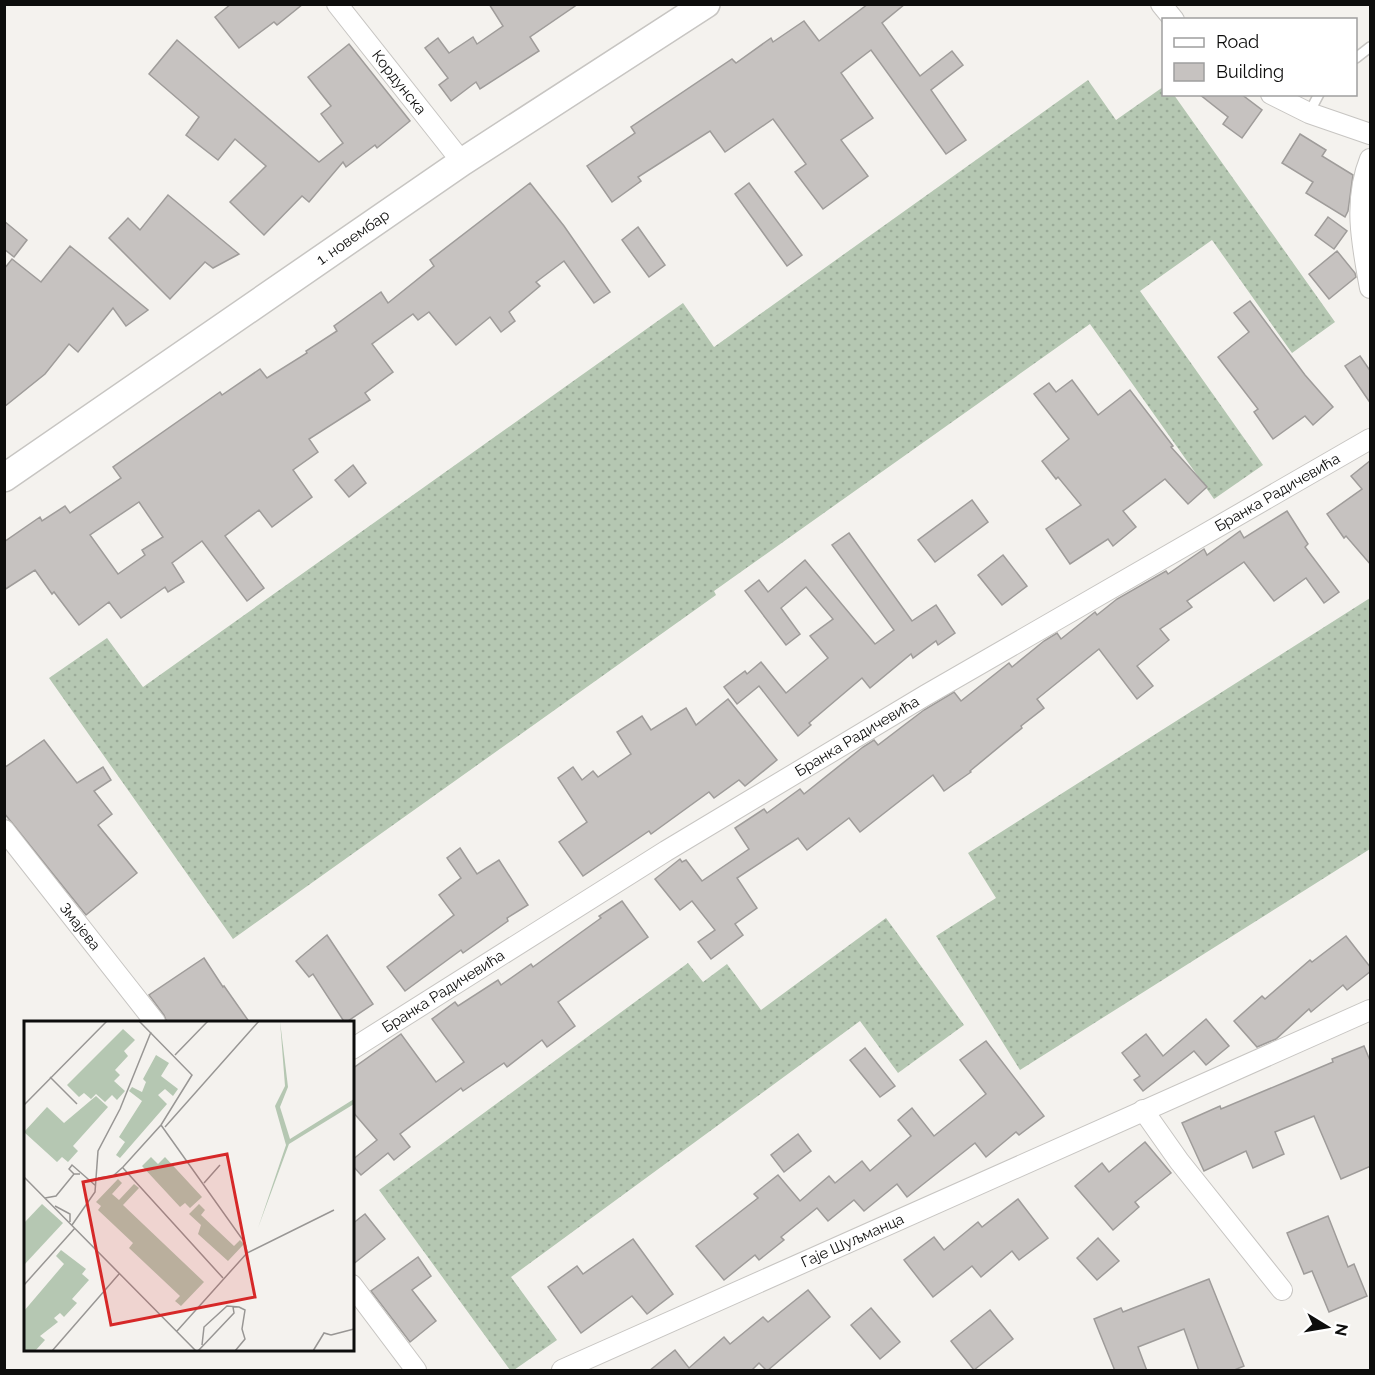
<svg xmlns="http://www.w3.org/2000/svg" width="1375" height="1375" font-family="Raleway,sans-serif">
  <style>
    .garden { fill: url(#garden-dots) }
    .building { fill: #c6c2c0; stroke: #9f9c9a; stroke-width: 1.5; fill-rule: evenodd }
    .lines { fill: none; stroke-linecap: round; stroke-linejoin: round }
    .lane-casing { stroke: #c7c5c2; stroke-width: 12 }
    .street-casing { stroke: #c7c5c2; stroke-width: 22 }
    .secondary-casing { stroke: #c7c5c2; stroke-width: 30 }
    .lane { stroke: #fff; stroke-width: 9 }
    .street { stroke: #fff; stroke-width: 20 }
    .secondary { stroke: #fff; stroke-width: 27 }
    .labels { text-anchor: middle; stroke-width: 5; stroke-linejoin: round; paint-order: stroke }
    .street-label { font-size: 15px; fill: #0d0d0c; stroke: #fff }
    .inset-road { fill: none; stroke: #989694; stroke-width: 1.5 }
    .view { fill: #d62828; fill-opacity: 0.15; stroke: #d62828; stroke-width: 3 }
    .inset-edge { fill: none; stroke: #0d0d0c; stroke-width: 3 }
  </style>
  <defs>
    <pattern id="garden-dots" width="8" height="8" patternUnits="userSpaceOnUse" patternTransform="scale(1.5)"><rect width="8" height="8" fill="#b5c7b2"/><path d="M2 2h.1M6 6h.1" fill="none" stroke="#9aaa98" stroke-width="1.8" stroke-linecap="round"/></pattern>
  </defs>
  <rect width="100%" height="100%" fill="#f4f2ee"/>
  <!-- garden -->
  <g class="garden">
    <path d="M1088 80 1116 120 1163 87 1164 94 1174 95 1335 322 1292 353 1212 240 1140 291 1263 465 1214 499 1090 324 714 591 716 595 233 939 49 678 107 638 143 687 683 303 714 347Z"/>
    <path d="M1370 598V849L1020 1070 936 936 996 898 968 853Z"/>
    <path d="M886 918 964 1025 898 1073 860 1021 511 1277 557 1340 514 1370H510L379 1190 688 963 703 982 727 964 761 1010Z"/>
  </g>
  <!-- building -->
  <g class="building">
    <path d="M231 4H303L277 25 274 22 239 48 215 17Z"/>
    <path d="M489 4H578L530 37 539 51 480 89 476 82 451 101 439 85 448 78 425 48 438 38 449 53 473 37 477 44 503 26Z"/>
    <path d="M868 4H905L882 23 920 76 952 51 963 65 931 90 966 140 946 154 871 50 841 73 873 118 841 140 868 176 823 209 795 172 806 164 773 119 725 152 710 131 638 177 641 181 612 202 587 166 635 133 631 127 732 59 736 63 771 38 773 42 804 21 819 41Z"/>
    <path d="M177 40 319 162 343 143 321 114 331 106 308 77 349 44 410 121 377 148 375 145 346 167 343 162 309 202 302 196 264 235 230 202 266 166 235 139 218 160 186 135 199 117 149 74Z"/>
    <path d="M1199 94H1241L1262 110 1242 138 1223 124 1228 117Z"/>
    <path d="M1300 134 1326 150 1322 156 1353 175 1348 211 1345 217 1306 193 1313 182 1282 163Z"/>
    <path d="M530 183 564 226 610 292 594 303 564 261 536 282 540 286 509 312 515 321 501 332 490 317 456 345 429 312 418 320 413 314 372 344 393 372 365 393 370 400 309 439 318 452 293 470 312 497 272 527 259 510 225 536 264 588 247 601 202 541 172 563 184 582 168 592 165 587 121 618 109 602 79 625 54 592 52 594 35 570 4 590V542L40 517 42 521 65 506 70 513 121 478 113 467 220 392 222 395 260 369 267 378 307 353 306 351 337 331 334 326 381 292 388 303 434 266 430 260ZM139 502 163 537 142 550 145 555 118 574 90 535Z"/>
    <path d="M749 183 802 255 787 266 735 194Z"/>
    <path d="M168 195 239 254 213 268 205 262 170 299 109 238 128 218 140 230Z"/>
    <path d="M1328 217 1347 231 1334 249 1315 235Z"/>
    <path d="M4 221 27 240 14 257 4 249Z"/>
    <path d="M638 227 665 265 649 277 622 240Z"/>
    <path d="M70 246 148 310 126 326 113 308 78 352 69 344 45 374 4 407V269L12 259 41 282Z"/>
    <path d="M1337 251 1355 273 1356 277 1329 299 1309 274Z"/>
    <path d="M1250 301 1305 375 1333 407 1313 425 1305 416 1273 439 1254 412 1258 409 1218 357 1249 332 1234 313Z"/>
    <path d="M1360 356 1371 372V404L1345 366Z"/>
    <path d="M1072 380 1098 415 1130 390 1173 446 1171 447 1207 487 1188 504 1165 479 1123 511 1136 527 1113 546 1108 539 1070 564 1046 529 1081 505 1058 477 1056 479 1042 461 1069 439 1034 394 1049 383 1056 392Z"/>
    <path d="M1371 460V565L1346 536 1344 538 1327 514 1362 489 1351 476Z"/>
    <path d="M353 465 366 483 349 497 335 480Z"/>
    <path d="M972 500 988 522 935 562 918 540Z"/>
    <path d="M1287 511 1308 544 1305 547 1339 592 1324 603 1306 578 1274 601 1244 562 1187 601 1192 607 1160 629 1169 640 1137 666 1153 686 1137 699 1099 649 1037 699 1044 708 1021 726 1022 728 970 771 971 772 944 791 933 775 860 832 849 818 807 850 798 838 737 878 757 908 735 924 743 935 711 959 698 942 715 930 692 901 680 910 655 879 680 859 682 862 686 860 702 881 749 849 735 828 764 809 767 813 800 789 804 794 863 747 874 740 878 745 924 710 954 692 961 701 1009 663 1012 667 1044 641 1057 633 1061 639 1095 612 1097 615 1117 599 1166 571 1168 574 1204 549 1207 555 1240 531 1244 538Z"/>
    <path d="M849 533 912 621 936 605 955 633 938 645 936 641 913 658 911 654 870 688 862 678 809 723 811 725 798 736 759 686 737 704 724 687 745 671 747 674 761 662 786 693 828 658 810 636 833 619 806 587 781 608 800 634 786 645 745 591 759 580 768 592 805 560 875 644 894 630 832 545Z"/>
    <path d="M1003 555 1027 586 1002 605 978 575Z"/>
    <path d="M728 699 777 760 745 786 739 780 714 798 709 792 651 834 649 831 583 876 559 842 587 822 558 778 573 767 582 780 593 771 598 777 631 754 617 732 642 716 651 730 686 708 696 725Z"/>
    <path d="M44 740 77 783 103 767 111 780 94 791 112 814 98 825 137 873 86 915 4 813V768Z"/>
    <path d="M460 848 477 874 499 860 528 905 507 918 508 921 463 953 461 950 405 991 387 967 454 915 439 895 461 878 447 858Z"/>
    <path d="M622 901 648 937 558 1002 575 1026 547 1047 542 1040 507 1067 504 1063 463 1091 461 1088 400 1134 410 1147 394 1160 388 1153 361 1175 352 1165V1160L377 1140 352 1111V1069L401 1034 436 1082 464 1062 432 1019 455 1002 458 1006 498 980 501 985 531 964 533 967 601 918 599 916Z"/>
    <path d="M327 935 373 1004 345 1023 313 974 309 977 296 961Z"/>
    <path d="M1346 936 1371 968V971L1347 990 1343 985 1311 1012 1309 1009 1276 1039 1257 1047 1234 1021 1262 996 1265 999 1310 960 1312 962Z"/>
    <path d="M204 958 223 987 224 986 250 1023H167L164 1015 149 995Z"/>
    <path d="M1206 1019 1229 1046 1206 1065 1194 1051 1143 1091 1134 1080 1140 1076 1122 1053 1146 1034 1163 1056Z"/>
    <path d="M986 1041 1044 1116 1019 1135 1016 1132 986 1157 975 1143 907 1197 897 1184 864 1211 854 1200 828 1221 817 1208 781 1237 784 1240 759 1260 755 1255 724 1280 696 1246 758 1198 754 1194 778 1175 800 1201 829 1176 835 1183 862 1161 870 1171 911 1136 898 1120 912 1108 934 1136 986 1094 960 1060Z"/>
    <path d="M1364 1046 1371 1063V1166L1341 1179 1314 1116 1275 1132 1284 1154 1253 1168 1246 1151 1204 1171 1182 1123 1220 1106 1221 1109 1288 1081 1333 1062 1332 1059Z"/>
    <path d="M865 1048 895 1086 880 1097 850 1060Z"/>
    <path d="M798 1134 811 1151 784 1172 771 1155Z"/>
    <path d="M1145 1142 1171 1173 1135 1202 1139 1207 1113 1230 1075 1186 1102 1163 1109 1172Z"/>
    <path d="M1018 1199 1048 1238 1019 1260 1012 1251 981 1277 972 1266 933 1297 904 1260 934 1237 944 1250 978 1222 982 1227Z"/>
    <path d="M365 1214 385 1239 352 1265V1224Z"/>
    <path d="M1328 1216 1348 1267 1354 1264 1367 1296 1329 1312 1312 1271 1304 1274 1287 1233Z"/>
    <path d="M1098 1238 1119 1261 1097 1280 1077 1258Z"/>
    <path d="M633 1239 673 1294 647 1314 632 1296 581 1333 548 1287 577 1266 583 1274Z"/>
    <path d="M418 1257 431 1276 412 1290 436 1321 410 1342 371 1291Z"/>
    <path d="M1209 1279 1244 1366 1232 1371H1199L1184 1329 1138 1347 1147 1371H1115L1094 1319 1121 1308 1123 1312Z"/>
    <path d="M808 1290 830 1317 767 1371 759 1363 751 1371H649L675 1350 689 1368 724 1337 730 1344 763 1317 768 1322Z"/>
    <path d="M871 1308 900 1342 880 1359 851 1325Z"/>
    <path d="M990 1310 1013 1339 974 1370 951 1341Z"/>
  </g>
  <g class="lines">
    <defs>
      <g id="lane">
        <path d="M1356 58 1370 47"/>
        <path d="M1309 113 1319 94"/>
      </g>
      <g id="street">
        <path id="s1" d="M337 4 462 162"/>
        <path d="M1161 4 1174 20"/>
        <path d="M1271 94 1309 113 1370 134"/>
        <path d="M1370 159C1353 201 1362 245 1370 288"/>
        <path id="s2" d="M4 830 155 1022"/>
        <path id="s3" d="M352 1049 666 851 926 695 1370 439"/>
        <path d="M1143 1110 1179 1161 1282 1290"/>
        <path d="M352 1285 416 1370"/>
        <path id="s4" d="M562 1370 1370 1010"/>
      </g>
      <g id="secondary">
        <path id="s5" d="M4 478 462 162 706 4"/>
      </g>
    </defs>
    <!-- lane casing -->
    <use href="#lane" class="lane-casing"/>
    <!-- street casing -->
    <use href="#street" class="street-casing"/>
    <!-- secondary casing -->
    <use href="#secondary" class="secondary-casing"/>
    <!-- lane -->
    <use href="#lane" class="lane"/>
    <!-- street -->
    <use href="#street" class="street"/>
    <!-- secondary -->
    <use href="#secondary" class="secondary"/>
  </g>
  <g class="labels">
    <!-- street labels -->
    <g class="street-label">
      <text dy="5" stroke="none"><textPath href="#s1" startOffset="100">Кордунска</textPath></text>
      <text dy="5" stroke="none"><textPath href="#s5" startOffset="424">1. новембар</textPath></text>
      <text dy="5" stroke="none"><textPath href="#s3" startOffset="1080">Бранка Радичевића</textPath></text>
      <text dy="5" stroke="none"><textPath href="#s3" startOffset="594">Бранка Радичевића</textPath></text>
      <text dy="5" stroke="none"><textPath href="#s2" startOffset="123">Змајева</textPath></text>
      <text dy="5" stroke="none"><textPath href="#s3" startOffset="108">Бранка Радичевића</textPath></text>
      <text dy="5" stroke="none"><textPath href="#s4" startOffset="318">Гаје Шуљманца</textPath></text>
    </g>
  </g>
  <!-- overview -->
  <g transform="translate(24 1021)">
    <rect width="330" height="330" fill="#f4f2ee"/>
    <path d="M256 0 264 66 256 86 266 118 330 78V83L265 123 234 207 262 124 251 85 261 65Z" fill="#b5c7b2"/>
    <path d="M18 183 39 202 0 244V202Z" fill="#b5c7b2"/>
    <path d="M99 8 111 19 100 30 104 35 91 49 96 54 90 60 101 70 93 79 88 74 81 81 72 73 67 78 60 72 55 76 43 64ZM132 34 145 42 137 55 154 68 149 75 141 68 134 74 143 83 96 137 92 134 101 121 95 116 118 80 105 70 108 66 118 71 122 61 119 58ZM72 75 84 86 49 125 54 130 44 141 38 136 33 141 0 111 23 86 40 102ZM127 136 134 143 141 136 178 176 166 187 161 182 156 186 118 145ZM94 158 98 162 88 173 95 179 110 163 115 167 99 184 180 261 157 285 151 280 156 275 105 227 109 222 74 189 77 185 72 181ZM175 183 181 189 177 194 210 225 216 219 220 223 204 240 174 213 177 204 165 193ZM37 229 62 248 58 253 65 259 48 278 53 282 40 296 36 292 30 297 34 301 16 315 21 319 11 330H0V290L40 243 32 235Z" fill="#b5c7b2"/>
    <path class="inset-road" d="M151 34 184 0M26 56 53 83M0 84 83 0M137 104 221 222 223 231M141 106 235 0M99 147 199 257M50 153 45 148 48 144 72 165M0 156 172 330M74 157 89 155 99 146 137 104 168 54 115 0M180 162 196 144M21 177 32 175 50 153H56M31 185 46 193V201M48 204 71 171 74 130 96 88 127 11M0 264 51 207M153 310 223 232 310 189M307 314 330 308M178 324 180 306 203 285 215 286 221 289 218 308 221 318 211 330M28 330 95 253M174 330 210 292 209 286M289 330 300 312 307 314"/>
    <path class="view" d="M203 133 231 276 87 304 59 161Z"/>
    <rect width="330" height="330" class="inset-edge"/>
  </g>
  <!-- border -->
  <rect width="1375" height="1375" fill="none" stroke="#0d0d0c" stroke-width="12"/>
  <!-- legend -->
  <rect x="1162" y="18" width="195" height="78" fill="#ffffff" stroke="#9e9e9e" stroke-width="1.5"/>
  <rect x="1174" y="38" width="30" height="9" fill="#ffffff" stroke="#9e9e9e" stroke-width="1.5"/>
  <text x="1216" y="48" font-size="18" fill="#0d0d0c">Road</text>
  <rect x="1174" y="63" width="30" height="18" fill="#c6c2c0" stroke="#9e9e9e" stroke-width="1.5"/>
  <text x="1216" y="78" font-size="18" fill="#0d0d0c">Building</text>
  <!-- north arrow -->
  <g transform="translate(1327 1327) rotate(101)" stroke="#ffffff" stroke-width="4.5" paint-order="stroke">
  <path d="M0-4.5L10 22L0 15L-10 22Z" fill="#0d0d0c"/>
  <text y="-9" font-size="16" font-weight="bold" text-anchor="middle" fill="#0d0d0c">N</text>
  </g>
</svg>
